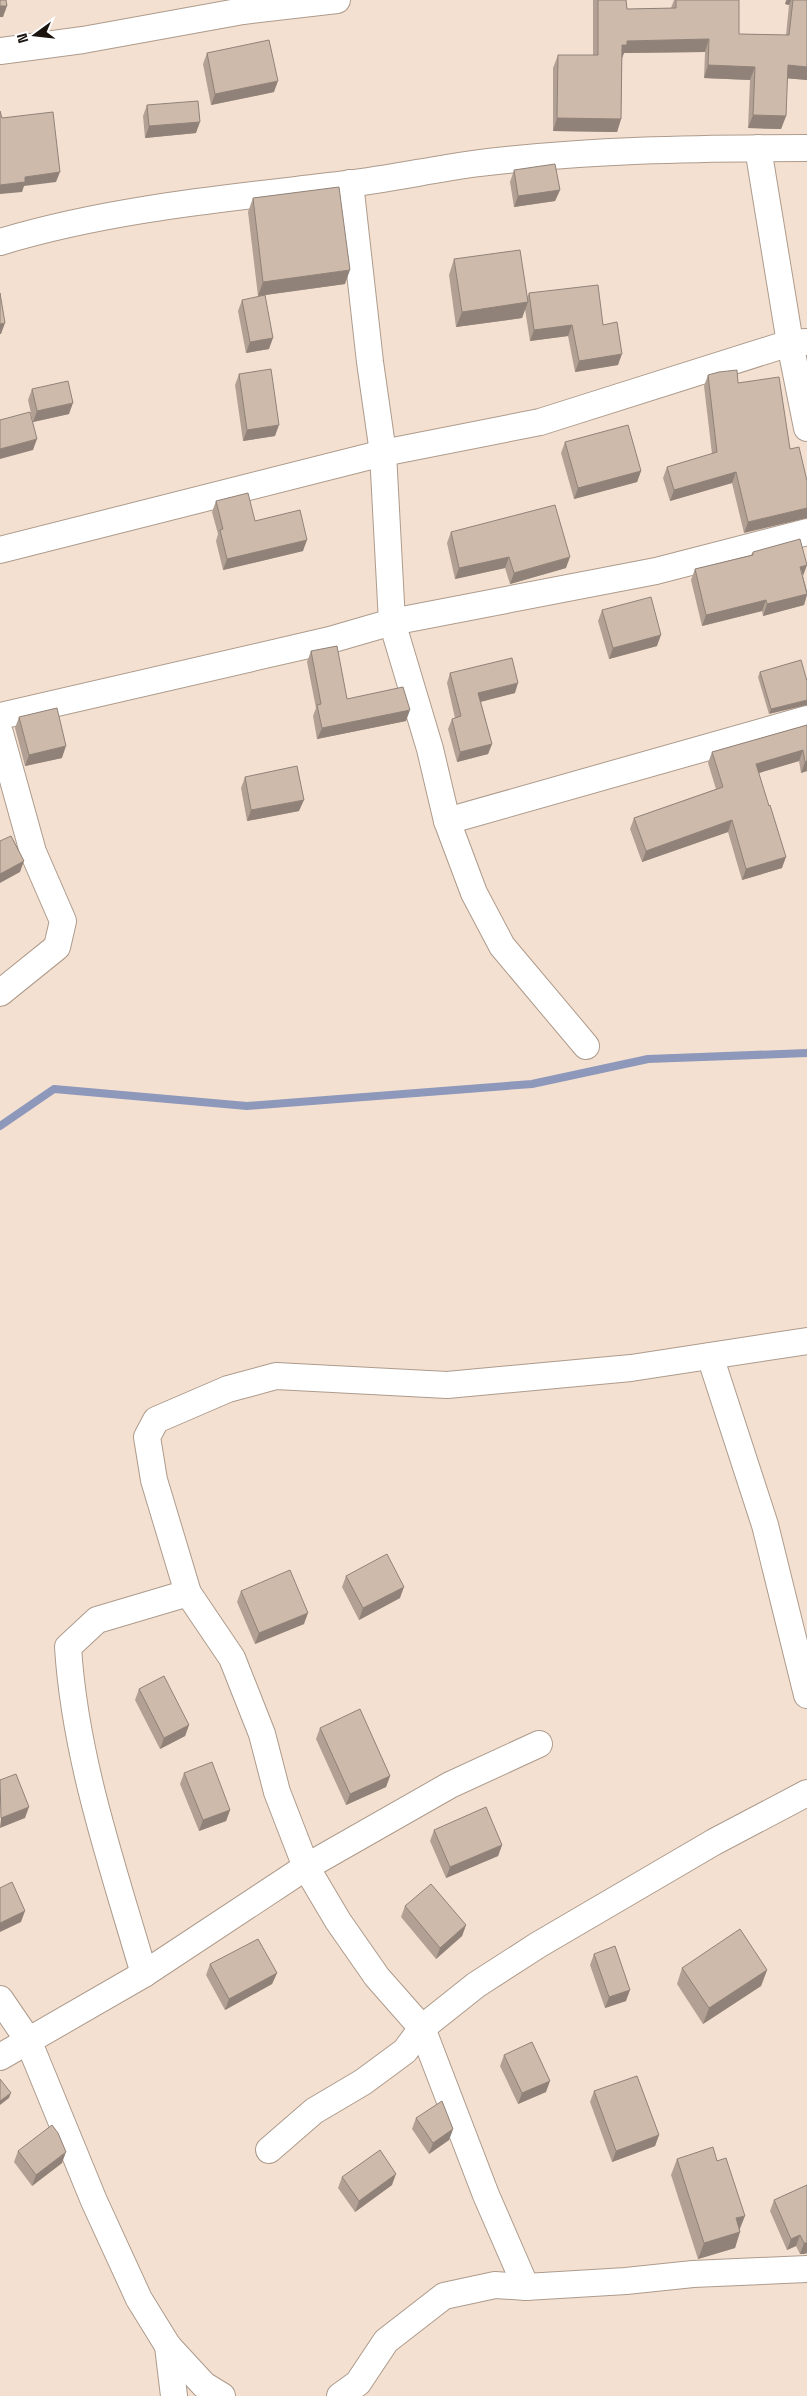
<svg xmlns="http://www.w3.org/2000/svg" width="807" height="2396" font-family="'Space Grotesk',sans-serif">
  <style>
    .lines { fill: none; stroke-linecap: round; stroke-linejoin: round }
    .stream { stroke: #8d98ba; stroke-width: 8 }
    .minor-casing { stroke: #ad9b8c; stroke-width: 28 }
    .minor { stroke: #fff; stroke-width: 26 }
    .wall { fill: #b1a093 }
    .shaded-wall { fill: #908278 }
    .building { fill: #cebaab; stroke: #908278 }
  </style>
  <rect width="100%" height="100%" fill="#f4e0d1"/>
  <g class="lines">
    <!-- stream -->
    <path class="stream" d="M0 1126 54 1089 247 1106 532 1084 648 1059 807 1053"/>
    <defs>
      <g id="minor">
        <path d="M0 51 83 40 243 11 337 0"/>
        <path d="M758 148 790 343 807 428"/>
        <path d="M350 183 370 362 383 453 392 622 430 749 447 821 474 893 502 946 586 1046"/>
        <path d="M0 242C112 208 231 198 347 184 389 179 430 170 472 164 582 150 696 148 807 148"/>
        <path d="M0 550 383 453 540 422 790 343 807 342"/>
        <path d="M0 716 330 640 392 622 656 571 807 532"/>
        <path d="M0 733 33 852 63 921 57 947 0 993"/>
        <path d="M447 821 807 719"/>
        <path d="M710 1356 765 1525 807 1695"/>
        <path d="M144 1974C113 1867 75 1759 68 1647L97 1620 188 1593"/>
        <path d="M0 1999 28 2040 94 2201 139 2299 168 2346 204 2385 222 2396"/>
        <path d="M0 2057 144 1974 306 1867 450 1785 539 1744"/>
        <path d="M269 2150 314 2111 363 2082 405 2051 422 2028 476 1985 538 1945 714 1842 807 1793"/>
        <path d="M526 2287 486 2195 422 2028 377 1977 338 1921 306 1867 277 1792 262 1734 232 1658 188 1593 154 1480 147 1437 156 1420 228 1389 276 1376 447 1385 631 1368 807 1341"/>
        <path d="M168 2346 174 2396"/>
        <path d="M340 2396 358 2383 386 2341 444 2296 495 2285 526 2287 626 2281 693 2274 807 2269"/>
      </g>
    </defs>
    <!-- minor casing -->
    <use href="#minor" class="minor-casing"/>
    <!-- minor -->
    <use href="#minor" class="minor"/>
  </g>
  <!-- wall -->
  <g class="wall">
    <path d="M593 0H626L627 9 671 8 674 0H739V34L786 35 789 5 785 4 786 0H807V80L787 78 786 116 781 129 748 128 750 80 704 78 705 52 624 53 622 58 621 119 617 132 553 131V68L558 55H593Z"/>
    <path d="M207 53 274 92 211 105 203 64Z"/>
    <path d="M147 105 196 133 145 138 143 116Z"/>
    <path d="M514 170 560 190 555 201 514 207 510 182Z"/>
    <path d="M253 198 345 284 258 296 248 212Z"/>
    <path d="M454 259 527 298 529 293 603 325 618 365 575 372 568 336 530 341 525 309 522 318 456 327 449 275Z"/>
    <path d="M242 300 269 349 246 353 238 311Z"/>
    <path d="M239 374 275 436 243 441 235 385Z"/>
    <path d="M708 375 738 383 790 449 744 533 732 483 670 501 663 478 667 467 712 454 704 386Z"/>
    <path d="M32 389 69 414 33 422 28 400Z"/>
    <path d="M565 442 641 471 637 482 574 499 561 453Z"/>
    <path d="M216 501 255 521 303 551 223 570 216 541 218 534 212 512Z"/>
    <path d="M451 532 566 568 510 584 505 568 455 579 447 543Z"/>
    <path d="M753 552 803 576 807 591V595L804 605 763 616 762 611 702 626 691 580 695 569 751 555Z"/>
    <path d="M602 610 657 646 609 659 598 621Z"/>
    <path d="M311 651 347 699 406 721 317 739 313 716 316 708 307 662Z"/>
    <path d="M801 660 769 714 758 677 760 672Z"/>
    <path d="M450 673 515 693 481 702 492 744 488 754 457 762 448 729 452 719 455 718 447 683Z"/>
    <path d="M19 717 62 758 25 766 15 728Z"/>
    <path d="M807 725V771L801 773 799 761 759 773 782 868 742 880 728 832 642 862 630 829 634 818 716 789 708 763 712 752Z"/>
    <path d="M245 777 299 811 247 821 241 788Z"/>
    <path d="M346 1576 400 1598 359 1620 342 1587Z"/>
    <path d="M241 1591 304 1624 255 1644 237 1602Z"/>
    <path d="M139 1689 189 1725 185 1736 160 1749 135 1700Z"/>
    <path d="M320 1728 390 1776 386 1787 346 1805 316 1739Z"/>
    <path d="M184 1773 230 1810 226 1821 199 1831 180 1784Z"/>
    <path d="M434 1830 502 1845 498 1856 446 1878 430 1841Z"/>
    <path d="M405 1906 466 1925 462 1936 436 1959 401 1917Z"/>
    <path d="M594 1954 626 2001 605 2008 590 1965Z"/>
    <path d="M210 1964 277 1973 272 1984 225 2010 206 1975Z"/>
    <path d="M682 1968 767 1970 761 1986 703 2024 677 1984Z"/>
    <path d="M504 2055 546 2092 518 2104 500 2066Z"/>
    <path d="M594 2091 659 2135 655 2146 612 2162 590 2102Z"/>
    <path d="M416 2118 453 2129 449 2140 429 2154 412 2129Z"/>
    <path d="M18 2151 62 2163 32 2186 14 2162Z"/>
    <path d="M677 2159 740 2230 735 2248 698 2259 671 2175Z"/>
    <path d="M342 2177 392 2185 355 2212 338 2188Z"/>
    <path d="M807 2185V2253L804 2254H800L796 2246 787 2250 770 2211 774 2200Z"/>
  </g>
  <!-- shaded-wall -->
  <g class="shaded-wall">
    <path d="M787 0H791L789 5 785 4Z"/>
    <path d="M0 6H7L3 17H0Z"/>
    <path d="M709 39 705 52 624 53 622 58V45L627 41Z"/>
    <path d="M708 65 755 67 750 80 704 78Z"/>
    <path d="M788 65 807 67V80L783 78Z"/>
    <path d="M278 81 274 92 211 105 215 94Z"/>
    <path d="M753 115 786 116 781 129 748 128Z"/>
    <path d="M557 118 621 119 617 132 553 131Z"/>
    <path d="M200 122 196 133 145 138 149 126Z"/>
    <path d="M60 172 56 182 24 186 22 192 0 194V185L25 177Z"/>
    <path d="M560 190 555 201 514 207 518 196Z"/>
    <path d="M350 270 345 284 258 296 263 282Z"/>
    <path d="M528 302 522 318 456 327 462 312Z"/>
    <path d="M5 323 1 334H0V324Z"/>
    <path d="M572 325 568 336 530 341 534 330Z"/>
    <path d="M273 338 269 349 246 353 250 342Z"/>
    <path d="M622 354 618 365 575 372 579 361Z"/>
    <path d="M73 403 69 414 33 422 37 411Z"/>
    <path d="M279 425 275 436 243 441 247 430Z"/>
    <path d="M37 439 33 450 0 459V449Z"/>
    <path d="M641 471 637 482 574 499 578 488Z"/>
    <path d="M736 472 732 483 670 501 674 490Z"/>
    <path d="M807 508V518L744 533 748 522Z"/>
    <path d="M307 540 303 551 223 570 227 559Z"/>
    <path d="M509 557 505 568 455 579 459 568Z"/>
    <path d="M570 557 566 568 510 584 514 573Z"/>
    <path d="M807 565 803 576 800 567Z"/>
    <path d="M807 594 804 605 763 616 767 604Z"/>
    <path d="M766 600 762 611 702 626 706 615Z"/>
    <path d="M661 635 657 646 609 659 613 648Z"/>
    <path d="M518 683 515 693 475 703 478 693Z"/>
    <path d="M807 700V705L769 714 771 709Z"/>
    <path d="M410 710 406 721 317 739 322 728Z"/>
    <path d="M492 744 488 754 457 762 460 752Z"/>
    <path d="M66 746 62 758 25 766 29 755Z"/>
    <path d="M803 750 799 761 752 775 756 764Z"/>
    <path d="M807 761V771L801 773 805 762Z"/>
    <path d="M304 800 299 811 247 821 251 810Z"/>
    <path d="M732 820 728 832 642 862 646 851Z"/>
    <path d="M786 857 782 868 742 880 746 869Z"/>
    <path d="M24 861 20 872 0 883V874Z"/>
    <path d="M404 1587 400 1598 359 1620 363 1608Z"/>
    <path d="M308 1613 304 1624 255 1644 259 1633Z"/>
    <path d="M189 1725 185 1736 160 1749 164 1738Z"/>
    <path d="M390 1776 386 1787 346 1805 350 1794Z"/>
    <path d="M29 1807 25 1818 0 1828 1 1818Z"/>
    <path d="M230 1810 226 1821 199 1831 203 1820Z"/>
    <path d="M502 1845 498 1856 446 1878 450 1867Z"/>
    <path d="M25 1911 21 1922 0 1932V1923Z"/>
    <path d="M466 1925 462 1936 436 1959 440 1948Z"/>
    <path d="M767 1970 761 1986 703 2024 709 2008Z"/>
    <path d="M277 1973 272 1984 225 2010 229 1999Z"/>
    <path d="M630 1990 626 2001 605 2008 609 1997Z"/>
    <path d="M550 2081 546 2092 518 2104 522 2093Z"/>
    <path d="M11 2093 9 2098 0 2105V2101Z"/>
    <path d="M453 2129 449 2140 429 2154 433 2143Z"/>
    <path d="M659 2135 655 2146 612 2162 616 2151Z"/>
    <path d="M66 2152 62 2163 32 2186 36 2175Z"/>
    <path d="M396 2174 392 2185 355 2212 359 2201Z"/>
    <path d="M745 2216 739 2231 736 2218Z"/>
    <path d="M740 2232 735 2248 698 2259 704 2243Z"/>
    <path d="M800 2235 796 2246 787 2250 791 2239Z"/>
    <path d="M804 2243H807V2253L804 2254H800Z"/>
  </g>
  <!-- building -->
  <g class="building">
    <path d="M0 0H6L7 6H0Z"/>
    <path d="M598 0H626L627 9 676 8V0H739V34L789 35 793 0H807V67L788 65 786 116 753 115 755 67 708 65 709 39 627 41V45H622L621 119 557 118 558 55H598Z"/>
    <path d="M269 40 278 81 215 94 207 53Z"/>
    <path d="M198 101 200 122 149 126 147 105Z"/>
    <path d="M0 111 2 118 53 112 60 172 25 177V182L0 185Z"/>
    <path d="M555 164 560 190 518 196 514 170Z"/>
    <path d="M339 187 350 270 263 282 253 198Z"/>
    <path d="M520 250 528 302 462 312 454 259Z"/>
    <path d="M598 285 603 325 617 322 622 354 579 361 572 325 534 330 529 293Z"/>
    <path d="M0 293 5 323 0 324Z"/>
    <path d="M265 295 273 338 250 342 242 300Z"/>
    <path d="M271 369 279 425 247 430 239 374Z"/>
    <path d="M737 370 738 383 779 377 790 449 799 447 807 481V508L748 522 736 472 674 490 667 467 717 452 708 375 719 372Z"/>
    <path d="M68 381 73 403 37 411 32 389Z"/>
    <path d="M30 412 37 439 0 449V420Z"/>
    <path d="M628 425 641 471 578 488 565 442Z"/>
    <path d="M248 493 255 521 300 510 307 540 227 559 220 530 223 529 216 501Z"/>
    <path d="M555 505 570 557 514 573 509 557 459 568 451 532Z"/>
    <path d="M800 539 807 565 800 567 807 594 767 604 766 600 706 615 695 569 753 555V552Z"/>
    <path d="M651 597 661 635 613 648 602 610Z"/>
    <path d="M337 646 347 699 403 687 410 710 322 728 317 705 321 704 311 651Z"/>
    <path d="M512 658 518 683 478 693 492 744 460 752 452 719 461 716 450 673Z"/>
    <path d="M801 660 807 681V700L771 709 760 672Z"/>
    <path d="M57 708 66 746 29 755 19 717Z"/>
    <path d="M807 725V761L805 762 803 750 756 764 769 806 770 805 786 857 746 869 732 820 646 851 634 818 723 787 712 752Z"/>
    <path d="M297 766 304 800 251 810 245 777Z"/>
    <path d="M11 836 24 861 0 874V841Z"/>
    <path d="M387 1554 404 1587 363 1608 346 1576Z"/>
    <path d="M290 1570 308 1613 259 1633 241 1591Z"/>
    <path d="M164 1676 189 1725 164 1738 139 1689Z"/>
    <path d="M360 1709 390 1776 350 1794 320 1728Z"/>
    <path d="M212 1762 230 1810 203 1820 184 1773Z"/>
    <path d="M16 1774 29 1807 1 1818 0 1780Z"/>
    <path d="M486 1807 502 1845 450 1867 434 1830Z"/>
    <path d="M12 1882 25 1911 0 1923V1888Z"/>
    <path d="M431 1884 466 1925 440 1948 405 1906Z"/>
    <path d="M740 1929 767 1970 709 2008 682 1968Z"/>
    <path d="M258 1939 277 1973 229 1999 210 1964Z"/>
    <path d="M615 1946 630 1990 609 1997 594 1954Z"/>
    <path d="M532 2042 550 2081 522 2093 504 2055Z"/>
    <path d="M637 2076 659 2135 616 2151 594 2091Z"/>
    <path d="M0 2079 11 2093 0 2101Z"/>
    <path d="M442 2101 453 2129 433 2143 416 2118Z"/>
    <path d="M52 2125 58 2133 66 2152 36 2175 18 2151Z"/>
    <path d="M713 2147 717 2161 726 2158 745 2216 736 2218 740 2232 704 2243 677 2159Z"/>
    <path d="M380 2150 396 2174 359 2201 342 2177Z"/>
    <path d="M807 2185V2243H804L800 2235 791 2239 774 2200Z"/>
  </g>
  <!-- north arrow -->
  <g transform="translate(35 35) rotate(255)" stroke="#ffffff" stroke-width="4" paint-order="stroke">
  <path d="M0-4L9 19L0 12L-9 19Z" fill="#1a130e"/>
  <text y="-8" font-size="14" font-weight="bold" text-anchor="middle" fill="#1a130e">N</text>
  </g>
</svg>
